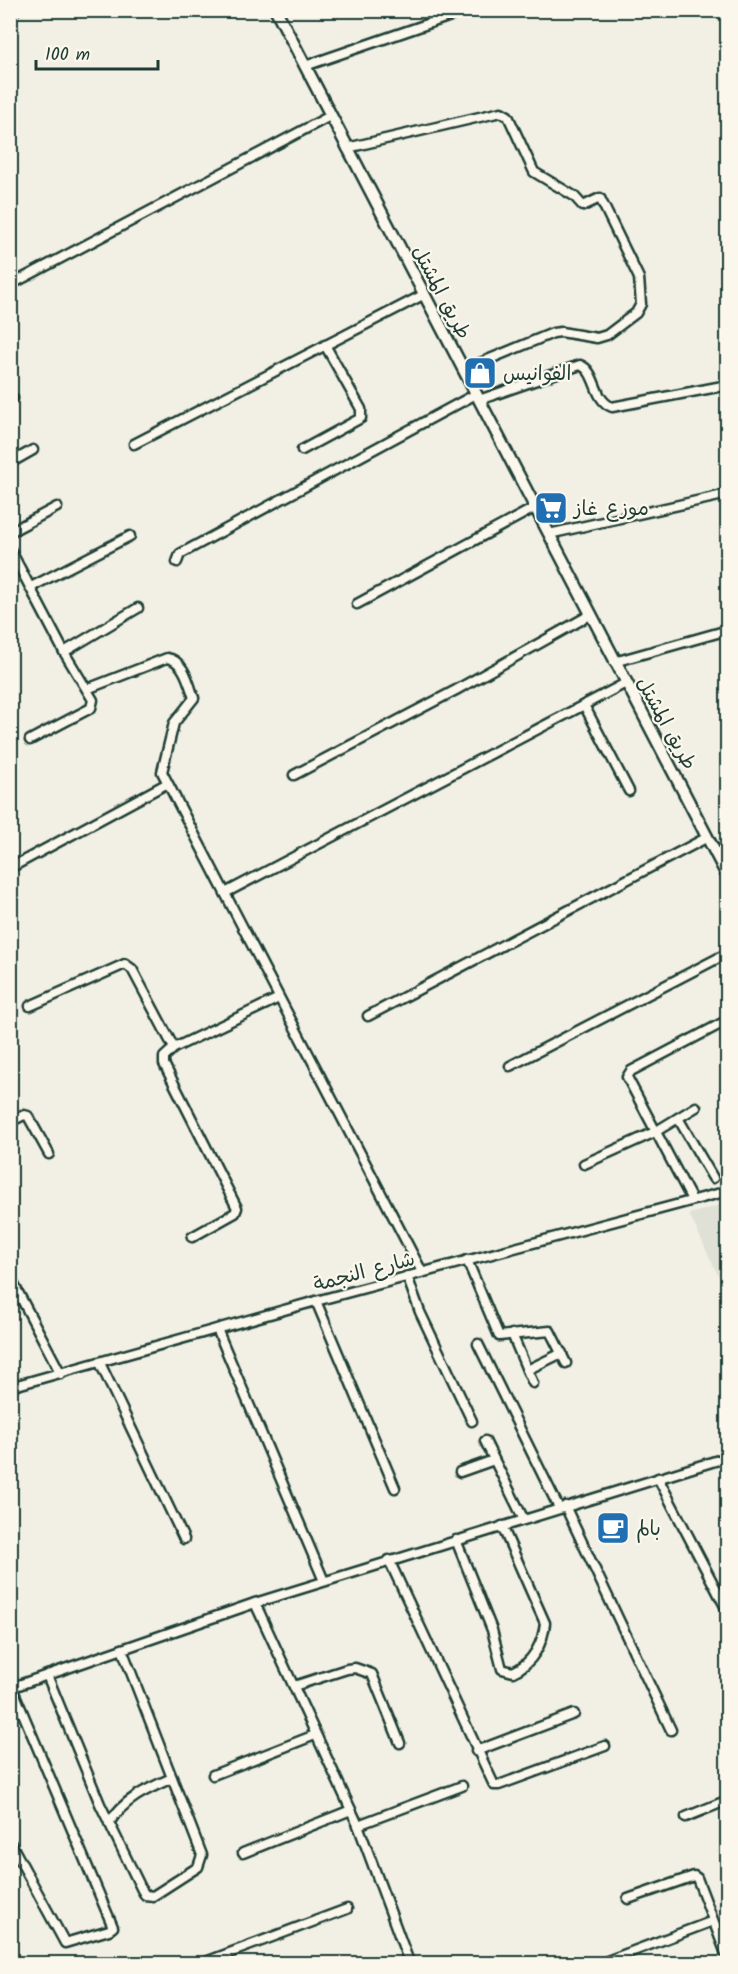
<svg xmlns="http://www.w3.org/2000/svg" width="738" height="1974" font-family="Kalam,'Playpen Sans Arabic',sans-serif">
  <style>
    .built { fill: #e0e1d6 }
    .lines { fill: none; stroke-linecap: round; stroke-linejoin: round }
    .minor-casing { stroke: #1f3d34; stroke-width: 13 }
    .major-casing { stroke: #1f3d34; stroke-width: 15 }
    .minor { stroke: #fbf7ec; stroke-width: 8 }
    .major { stroke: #fbf7ec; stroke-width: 10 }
    .labels { text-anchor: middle; stroke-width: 4.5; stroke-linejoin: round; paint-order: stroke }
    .street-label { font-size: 20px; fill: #1f3d34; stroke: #fbf7ec }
    .poi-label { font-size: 20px; fill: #1f3d34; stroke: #fbf7ec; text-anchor: start }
  </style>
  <rect width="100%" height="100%" fill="#f2f0e5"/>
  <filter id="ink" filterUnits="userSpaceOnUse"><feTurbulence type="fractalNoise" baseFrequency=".0167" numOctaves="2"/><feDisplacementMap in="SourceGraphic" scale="12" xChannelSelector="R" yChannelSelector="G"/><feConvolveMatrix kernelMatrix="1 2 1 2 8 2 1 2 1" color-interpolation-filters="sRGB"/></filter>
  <g filter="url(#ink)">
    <!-- built -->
    <path class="built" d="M727 1203H728L727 1294 689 1214Z"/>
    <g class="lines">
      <defs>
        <g id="minor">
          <path d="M10 13 16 10"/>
          <path d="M305 66 468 10"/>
          <path d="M347 148 501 112 508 116 534 172 574 196 583 206 600 198 639 278 641 304 636 313 607 335 597 338 561 332 553 333 463 370"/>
          <path d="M10 285 330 116"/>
          <path d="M10 399 13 398"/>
          <path d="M479 400 580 365C597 371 593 400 612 407L728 385"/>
          <path d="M134 444 423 295"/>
          <path d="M302 450 361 418V409L325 345"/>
          <path d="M10 463 33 450"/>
          <path d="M10 532 57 507"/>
          <path d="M549 534 728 494"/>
          <path d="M10 549 64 652 93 700 91 708 30 740"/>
          <path d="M177 562 180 554 476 394"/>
          <path d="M31 587 130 536"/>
          <path d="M357 604 536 507"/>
          <path d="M64 652 138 608"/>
          <path d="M614 662 728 630"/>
          <path d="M87 689 167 658C184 660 189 684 194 698L174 723 162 772 422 1272"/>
          <path d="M584 705 629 791"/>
          <path d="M294 775 456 690 590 615"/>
          <path d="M10 868 166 784"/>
          <path d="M225 893 624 684"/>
          <path d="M30 1006 125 964 132 969 174 1048"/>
          <path d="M368 1016 706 838"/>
          <path d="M510 1066 728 953"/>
          <path d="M678 1118 713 1178"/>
          <path d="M10 1122 24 1115 28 1116 49 1154"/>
          <path d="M584 1164 655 1132 696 1107"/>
          <path d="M692 1200 627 1077 631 1071 728 1020"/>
          <path d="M192 1237 235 1213 237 1208 164 1064V1057L174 1048 279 998"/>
          <path d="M467 1260 499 1336 550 1331 566 1363"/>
          <path d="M407 1276 420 1312 472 1421"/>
          <path d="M10 1277 61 1374"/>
          <path d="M316 1301 395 1488"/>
          <path d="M217 1329 324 1581"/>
          <path d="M512 1334 527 1370"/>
          <path d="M478 1344 559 1508"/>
          <path d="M100 1363 184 1539"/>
          <path d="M533 1383 527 1370 562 1353"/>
          <path d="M10 1387 316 1301 728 1191"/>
          <path d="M485 1441 523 1518"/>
          <path d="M460 1472 494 1460"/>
          <path d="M658 1478 728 1612"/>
          <path d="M565 1506 671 1730"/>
          <path d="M456 1540 492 1630 502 1669 513 1672C533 1663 543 1643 545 1623L502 1526"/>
          <path d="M389 1560 494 1785H499L605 1746"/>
          <path d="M255 1603 358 1825 409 1962"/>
          <path d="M47 1675 100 1804 142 1890 145 1895 153 1896 198 1867 202 1855 122 1649"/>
          <path d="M294 1686 347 1669 355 1668 372 1674 400 1743"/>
          <path d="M10 1688 255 1603 728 1457"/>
          <path d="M476 1751 574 1714"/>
          <path d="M213 1775 315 1735"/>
          <path d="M686 1817 728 1800"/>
          <path d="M109 1823C124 1799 147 1789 172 1778"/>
          <path d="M358 1825 462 1786"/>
          <path d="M10 1842 65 1943 109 1930 113 1927 11 1685"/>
          <path d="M243 1853 351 1810"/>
          <path d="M628 1899 694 1876 697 1878 728 1959"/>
          <path d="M200 1964 347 1909"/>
          <path d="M599 1964 713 1921"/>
        </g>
        <path id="major" d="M276 10 728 877"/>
      </defs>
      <!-- minor casing -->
      <use href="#minor" class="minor-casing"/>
      <!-- major casing -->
      <use href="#major" class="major-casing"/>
      <!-- minor -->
      <use href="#minor" class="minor"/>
      <!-- major -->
      <use href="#major" class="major"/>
    </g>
  </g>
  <!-- icons -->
  <defs>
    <symbol id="shop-square" viewBox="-11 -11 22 22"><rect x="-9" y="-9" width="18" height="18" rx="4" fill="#1f6fb2" stroke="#fbf7ec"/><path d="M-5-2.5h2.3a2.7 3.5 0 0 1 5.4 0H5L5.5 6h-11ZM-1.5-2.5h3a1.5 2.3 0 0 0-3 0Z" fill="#fff"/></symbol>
    <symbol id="supermarket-square" viewBox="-11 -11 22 22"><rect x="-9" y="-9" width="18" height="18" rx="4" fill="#1f6fb2" stroke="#fbf7ec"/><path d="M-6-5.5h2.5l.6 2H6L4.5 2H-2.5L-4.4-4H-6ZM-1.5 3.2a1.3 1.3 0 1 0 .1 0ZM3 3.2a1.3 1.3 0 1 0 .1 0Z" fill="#fff"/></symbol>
    <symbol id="cafe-square" viewBox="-11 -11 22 22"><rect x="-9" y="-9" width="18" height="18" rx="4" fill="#1f6fb2" stroke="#fbf7ec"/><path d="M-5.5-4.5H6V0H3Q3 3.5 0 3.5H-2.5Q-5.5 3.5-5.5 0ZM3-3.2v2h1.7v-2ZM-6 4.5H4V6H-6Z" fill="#fff"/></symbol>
  </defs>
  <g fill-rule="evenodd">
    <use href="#shop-square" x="461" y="354" width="38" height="38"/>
    <use href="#supermarket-square" x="532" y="489" width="38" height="38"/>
    <use href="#cafe-square" x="594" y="1509" width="38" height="38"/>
  </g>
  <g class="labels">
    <!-- street labels -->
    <g class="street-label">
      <text transform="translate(442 292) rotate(62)" y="7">طريق المشتل</text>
      <text transform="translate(667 723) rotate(61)" y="7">طريق المشتل</text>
      <text transform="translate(364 1271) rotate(-15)" y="7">شارع النجمة</text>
    </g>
    <!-- poi labels -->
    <g class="poi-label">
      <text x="503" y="380">الفوانيس</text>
      <text x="574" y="515">موزع غاز</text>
      <text x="636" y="1535">بالم</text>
    </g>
  </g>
  <!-- margin -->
  <rect width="738" height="1974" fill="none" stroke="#fbf7ec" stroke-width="36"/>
  <rect x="18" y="18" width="702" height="1938" fill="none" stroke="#1f3d34" stroke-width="2" filter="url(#ink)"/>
  <!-- scale -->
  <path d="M36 60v9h122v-9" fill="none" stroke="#1f3d34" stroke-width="3"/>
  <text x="45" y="60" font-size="18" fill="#1f3d34" stroke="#fbf7ec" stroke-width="4.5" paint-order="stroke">100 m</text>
</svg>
